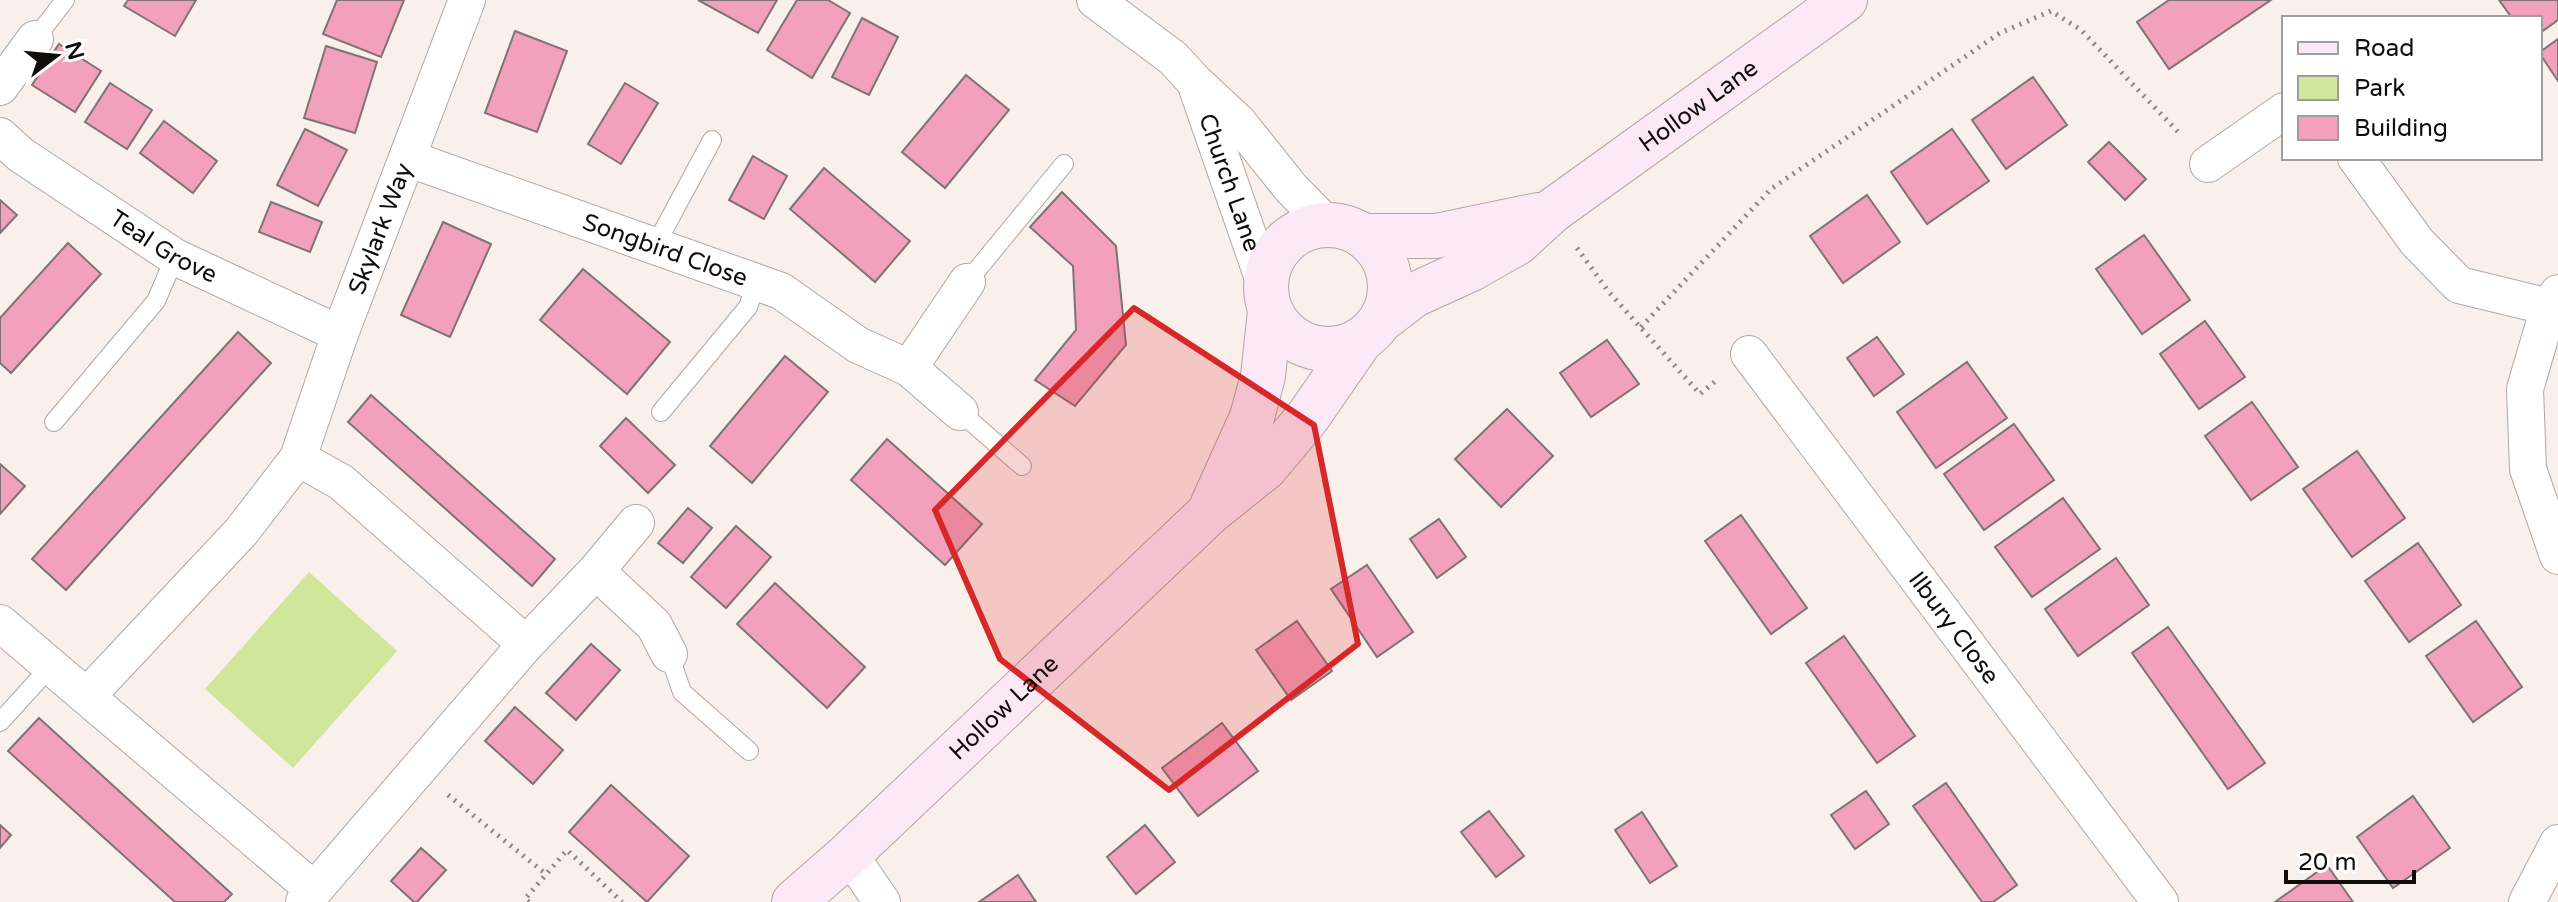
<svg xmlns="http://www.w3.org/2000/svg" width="2558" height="902" font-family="'Varela Round',sans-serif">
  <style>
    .green { fill: #d0e69b }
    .building { fill: #f2a0bb; stroke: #7e7477; stroke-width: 2 }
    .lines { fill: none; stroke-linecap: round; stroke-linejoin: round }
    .service-casing { stroke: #b1a7a3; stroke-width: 20 }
    .minor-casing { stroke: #b1a7a3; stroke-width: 38 }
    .secondary-casing { stroke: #b1a7a3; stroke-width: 46 }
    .path { stroke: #8d8683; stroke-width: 5; stroke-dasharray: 2 6; stroke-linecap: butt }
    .service { stroke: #fff; stroke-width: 18 }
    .minor { stroke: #fff; stroke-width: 36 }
    .secondary { stroke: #fde8f8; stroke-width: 44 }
    .marked { fill: #d62828; fill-opacity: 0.2; stroke: #d62828; stroke-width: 6; stroke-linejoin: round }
    .labels { text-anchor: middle; stroke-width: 7; stroke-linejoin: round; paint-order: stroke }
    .street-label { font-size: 24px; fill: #0f0c0a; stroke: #fff }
  </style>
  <rect width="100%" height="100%" fill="#faf0eb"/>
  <!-- green -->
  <path class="green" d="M309 572 397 651 293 768 205 689Z"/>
  <!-- building -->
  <g class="building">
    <path d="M128 0H196L175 36 124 6Z"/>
    <path d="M337 0H404L381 57 323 34Z"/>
    <path d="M698 0H777L758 33Z"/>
    <path d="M797 0H828L850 13 812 78 767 50Z"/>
    <path d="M2169 0H2271L2169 69 2137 22Z"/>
    <path d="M2499 0H2558V20L2540 33V18H2512Z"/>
    <path d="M862 18 898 37 869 95 832 77Z"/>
    <path d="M515 31 567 51 537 132 485 113Z"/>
    <path d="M2558 39V81L2540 54V52Z"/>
    <path d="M59 44 101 71 75 112 32 85Z"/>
    <path d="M326 46 377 62 355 133 304 118Z"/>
    <path d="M966 75 1009 110 945 188 902 152Z"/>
    <path d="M2033 77 2067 125 2006 169 1972 120Z"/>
    <path d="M110 83 152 110 127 149 85 122Z"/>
    <path d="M625 83 658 103 621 164 588 144Z"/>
    <path d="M164 121 217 161 193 193 140 153Z"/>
    <path d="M305 129 347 150 318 206 277 185Z"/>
    <path d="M1952 129 1989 181 1927 224 1891 172Z"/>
    <path d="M2109 142 2146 179 2125 200 2088 162Z"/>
    <path d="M753 156 787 176 764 219 729 200Z"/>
    <path d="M824 168 910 241 875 282 790 209Z"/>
    <path d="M1062 192 1116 246 1126 345 1075 406 1035 380 1076 330 1073 266 1030 227Z"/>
    <path d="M1867 195 1900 242 1843 283 1810 236Z"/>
    <path d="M0 200 17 215 0 233Z"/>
    <path d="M271 202 322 222 310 252 259 232Z"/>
    <path d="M443 222 491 244 450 337 401 315Z"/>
    <path d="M2144 235 2190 300 2142 334 2096 269Z"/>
    <path d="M68 243 101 274 11 373 0 363V318Z"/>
    <path d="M583 269 670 342 627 394 540 320Z"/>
    <path d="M2205 321 2245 377 2199 409 2160 354Z"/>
    <path d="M238 332 271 363 66 590 32 559Z"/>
    <path d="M1877 337 1904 374 1874 396 1847 358Z"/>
    <path d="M1607 340 1639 384 1591 417 1560 373Z"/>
    <path d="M785 356 828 392 752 483 710 446Z"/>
    <path d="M1967 362 2007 418 1936 468 1897 412Z"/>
    <path d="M371 395 555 559 532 586 348 422Z"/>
    <path d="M2252 402 2298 467 2251 500 2205 436Z"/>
    <path d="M1507 409 1553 456 1501 507 1455 459Z"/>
    <path d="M626 418 675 465 648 493 600 446Z"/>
    <path d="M2014 424 2054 480 1984 530 1944 474Z"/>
    <path d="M887 439 982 524 945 565 851 480Z"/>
    <path d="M2357 451 2405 518 2352 557 2303 489Z"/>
    <path d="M0 464 25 486 0 514Z"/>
    <path d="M2063 498 2100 549 2032 597 1995 547Z"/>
    <path d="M688 508 712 528 683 563 658 543Z"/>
    <path d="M1741 515 1807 608 1771 634 1705 541Z"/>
    <path d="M1439 519 1466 557 1437 578 1410 539Z"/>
    <path d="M736 526 771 557 726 608 691 577Z"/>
    <path d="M2418 543 2461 605 2409 642 2365 581Z"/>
    <path d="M2116 558 2149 605 2078 656 2045 609Z"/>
    <path d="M1367 565 1413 632 1377 657 1331 589Z"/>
    <path d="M775 583 865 667 827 708 737 624Z"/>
    <path d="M1297 621 1332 671 1291 700 1256 650Z"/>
    <path d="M2476 621 2522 687 2473 722 2426 656Z"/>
    <path d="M2168 627 2265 763 2228 789 2132 653Z"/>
    <path d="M1844 636 1915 736 1877 763 1806 663Z"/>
    <path d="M591 644 620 670 576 720 546 693Z"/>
    <path d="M515 707 563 750 533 784 485 741Z"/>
    <path d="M39 718 232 894 224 902H175L8 751Z"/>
    <path d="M1222 723 1258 771 1198 816 1162 768Z"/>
    <path d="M1946 783 2017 885 1993 902H1982L1913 806Z"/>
    <path d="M611 785 689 856 647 902 569 832Z"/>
    <path d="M1866 791 1889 824 1855 849 1831 815Z"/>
    <path d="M2413 796 2450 848 2393 888 2357 837Z"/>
    <path d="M1489 811 1524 856 1496 877 1461 832Z"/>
    <path d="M1642 812 1677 866 1650 883 1615 830Z"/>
    <path d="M0 825 11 835 0 848Z"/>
    <path d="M1145 825 1175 862 1136 894 1107 857Z"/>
    <path d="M421 848 446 870 417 902H414L391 881Z"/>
    <path d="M2327 865 2353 902H2275Z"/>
    <path d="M1018 875 1036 902H979Z"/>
  </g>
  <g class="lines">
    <defs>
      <g id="service">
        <path d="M35 39 65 0"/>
        <path d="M655 246 712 140"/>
        <path d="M967 282 1064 164"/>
        <path d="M661 412 748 307 757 282"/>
        <path d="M960 412 1022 466"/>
        <path d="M54 422 156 301 175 257"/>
        <path d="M669 654 682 692 749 751"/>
        <path d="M0 722 51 666"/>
      </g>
      <g id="minor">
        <path d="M1095 0 1173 58 1195 82 1239 123 1291 188 1327 225"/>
        <path d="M0 87 35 39"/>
        <path id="s1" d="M1197 88 1265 284"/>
        <path id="s2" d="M0 136 21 155 175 257 340 334"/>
        <path id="s3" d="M407 158 781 291 858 345 909 368 960 412"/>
        <path d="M2356 158 2417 242 2459 285 2549 307"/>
        <path d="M2208 164 2284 111"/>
        <path d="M2558 293 2549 307 2525 389 2528 469 2558 556"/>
        <path id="s4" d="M1749 354 2160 902"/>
        <path d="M909 368 967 282"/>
        <path d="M298 458 341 482 526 644"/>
        <path d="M596 571 654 625 669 654"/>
        <path d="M0 623 314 890"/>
        <path id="s5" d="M87 696 241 532 298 458 340 334 467 0"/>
        <path d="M849 854 882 902"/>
        <path d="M304 902 526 644 596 571 636 523"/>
        <path d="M2527 902 2558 843"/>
      </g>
      <g id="secondary">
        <circle cx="1328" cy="287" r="62"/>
        <path d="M1363 236H1436L1538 215"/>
        <path id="s6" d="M1380 321 1414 295 1471 269 1517 243 1552 211 1845 0"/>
        <path d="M1212 506 1252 417 1263 376 1270 311"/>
        <path id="s7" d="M794 902 849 854 1210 512 1265 468 1307 418 1361 340"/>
      </g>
    </defs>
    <!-- service casing -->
    <use href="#service" class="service-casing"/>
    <!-- minor casing -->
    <use href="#minor" class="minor-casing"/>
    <!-- secondary casing -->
    <use href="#secondary" class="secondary-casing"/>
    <!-- path -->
    <g class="path">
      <path d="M1577 248 1608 291 1700 394 1718 379"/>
      <path d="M1641 327 1771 189 2000 33 2051 11 2081 30 2181 135"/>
      <path d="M448 795 547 875"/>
      <path d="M529 902 525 899 567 850 622 902"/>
    </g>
    <!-- service -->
    <use href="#service" class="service"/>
    <!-- minor -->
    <use href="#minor" class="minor"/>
    <!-- secondary -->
    <use href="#secondary" class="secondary"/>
  </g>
  <!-- marked area -->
  <path class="marked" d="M1134 308 1314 425 1358 644 1169 790 1000 659 935 510Z"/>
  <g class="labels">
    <!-- street labels -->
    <g class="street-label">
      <text dy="8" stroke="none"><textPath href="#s6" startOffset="386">Hollow Lane</textPath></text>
      <text dy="8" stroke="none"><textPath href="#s1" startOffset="100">Church Lane</textPath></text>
      <text dy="8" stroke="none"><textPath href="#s5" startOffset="562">Skylark Way</textPath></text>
      <text dy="8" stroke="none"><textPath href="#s2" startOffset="198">Teal Grove</textPath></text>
      <text dy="8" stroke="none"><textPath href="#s3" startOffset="274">Songbird Close</textPath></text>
      <text dy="8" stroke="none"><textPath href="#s4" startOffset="342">Ilbury Close</textPath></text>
      <text dy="8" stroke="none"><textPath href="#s7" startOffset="286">Hollow Lane</textPath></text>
    </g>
  </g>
  <!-- legend -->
  <rect x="2282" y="16" width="260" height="144" fill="#ffffff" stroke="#9f9e9d" stroke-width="2"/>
  <rect x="2298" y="42" width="40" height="12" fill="#fde8f8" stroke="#9f9e9d" stroke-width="2"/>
  <text x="2354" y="56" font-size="24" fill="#0f0c0a">Road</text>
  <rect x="2298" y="76" width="40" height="24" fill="#d0e69b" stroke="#9f9e9d" stroke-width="2"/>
  <text x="2354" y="96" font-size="24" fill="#0f0c0a">Park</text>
  <rect x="2298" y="116" width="40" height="24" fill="#f2a0bb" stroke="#9f9e9d" stroke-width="2"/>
  <text x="2354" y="136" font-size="24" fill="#0f0c0a">Building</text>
  <!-- north arrow -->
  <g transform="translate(56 56) rotate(74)" stroke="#ffffff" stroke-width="6" paint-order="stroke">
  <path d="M0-6L14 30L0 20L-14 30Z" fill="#0f0c0a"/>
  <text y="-12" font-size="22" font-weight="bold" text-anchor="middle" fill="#0f0c0a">N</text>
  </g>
  <!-- scale -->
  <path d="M2286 870v12h128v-12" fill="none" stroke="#0f0c0a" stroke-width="4"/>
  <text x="2298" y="870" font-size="24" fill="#0f0c0a" stroke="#ffffff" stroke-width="6" paint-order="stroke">20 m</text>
</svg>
